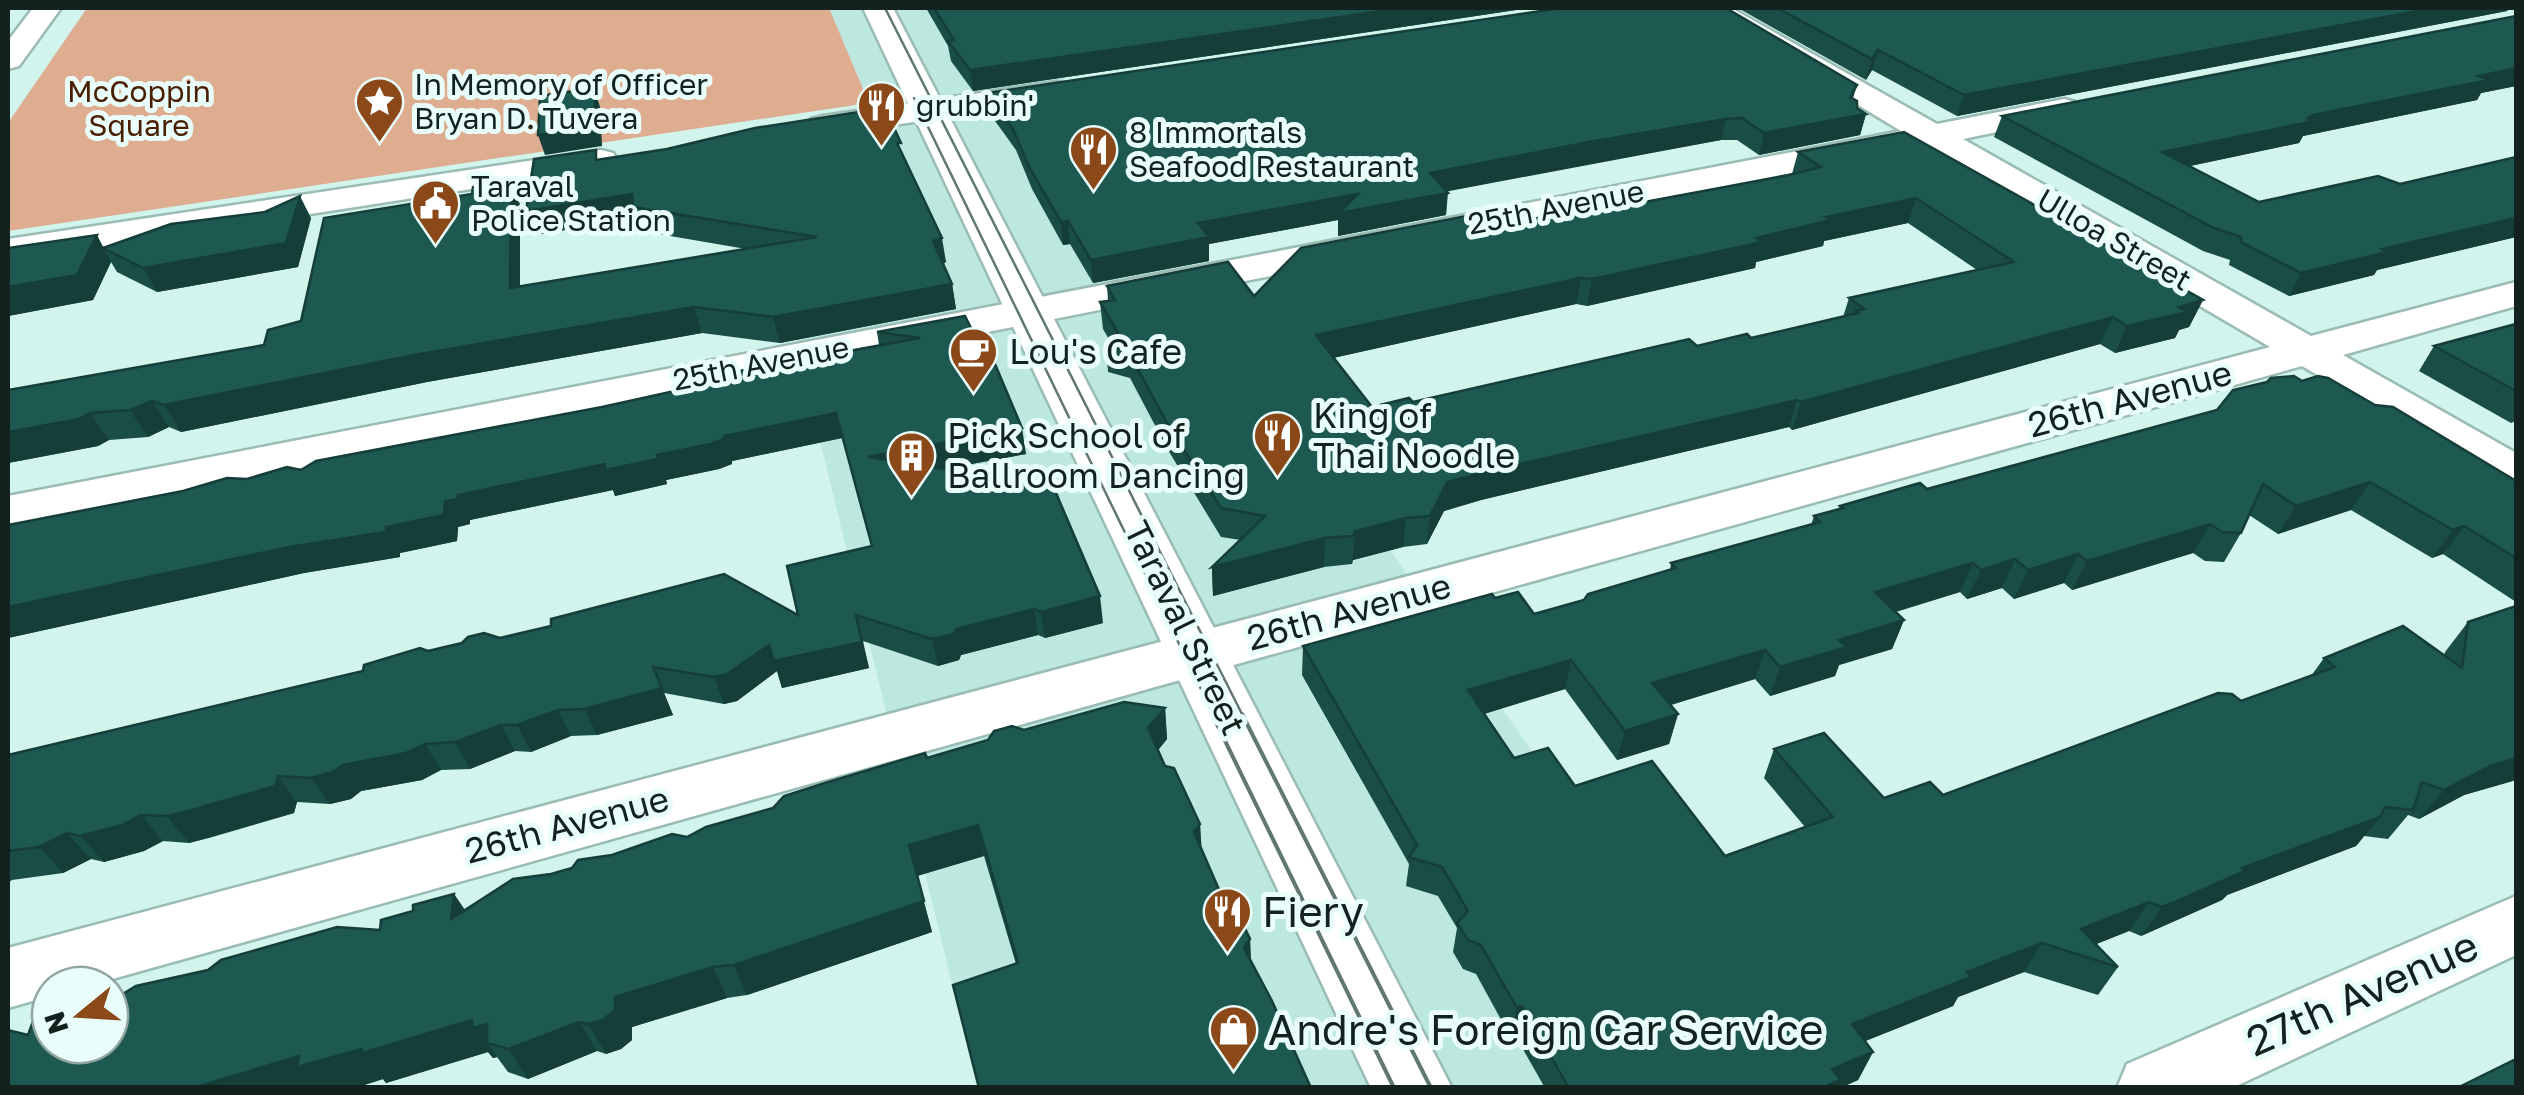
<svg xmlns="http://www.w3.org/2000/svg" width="2524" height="1095" font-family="'Golos Text',sans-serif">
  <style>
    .built { fill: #bce8e0 }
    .green { fill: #dead90 }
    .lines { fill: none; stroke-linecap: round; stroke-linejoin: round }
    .minor-casing { stroke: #9abcb5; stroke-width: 5 }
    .tertiary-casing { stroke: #9abcb5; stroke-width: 5 }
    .minor { fill: #fff; fill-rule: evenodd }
    .tertiary { fill: #fff; fill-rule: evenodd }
    .tram-far1 { stroke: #617773; stroke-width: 2.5 }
    .tram { stroke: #617773; stroke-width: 4 }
    .wall { fill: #1a4d46; fill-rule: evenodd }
    .shaded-wall { fill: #153e39 }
    .building { fill: #1e5951; stroke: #153e39; stroke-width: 2.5; fill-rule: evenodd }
    .labels { text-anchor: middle; stroke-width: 10; stroke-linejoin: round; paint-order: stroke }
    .far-poi-label { font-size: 30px; fill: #14221f; stroke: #e9fefa; text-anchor: start }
    .far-park-label { font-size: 30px; fill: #4a1e00; stroke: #e9fefa }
    .far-street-label { font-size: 30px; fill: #14221f; stroke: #e9fefa }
    .poi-label { font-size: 35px; fill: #14221f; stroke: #e9fefa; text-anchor: start }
    .street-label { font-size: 35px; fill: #14221f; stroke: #e9fefa }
    .near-poi-label { font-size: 42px; fill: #14221f; stroke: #e9fefa; text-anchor: start }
    .near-street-label { font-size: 42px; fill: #14221f; stroke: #e9fefa }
  </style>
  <rect width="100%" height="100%" fill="#d1f4ed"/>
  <!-- built -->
  <path class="built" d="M828 8H1015L1420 593 1770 1087H977L751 156 882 135Z"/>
  <!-- green -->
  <path class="green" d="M87 8H829L869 103 8 231V123Z"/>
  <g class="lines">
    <defs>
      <g id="minor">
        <path d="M33 8H61L19 66 8 69V41Z"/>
        <path d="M1698 8H1731L1937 124 2064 99 2075 102 2080 109 2075 116 1963 139 2311 336 2516 282V306L2343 355 2516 453V486L2499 482 2302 366 91 985H50V996L8 1008V948L2270 347 1927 146 8 526V496L1901 131Z"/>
        <path d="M1056 82 1067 84 1072 91 1067 98 823 136 811 133 807 126 811 119 823 116Z"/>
        <path d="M601 150 613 153 618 160 613 167 8 261V239Z"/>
        <path d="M2516 896V955L2232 1088H2117L2127 1064Z"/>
      </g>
      <path id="tertiary" d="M863 8H893L1452 1088H1371Z"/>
    </defs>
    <!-- minor casing -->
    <use href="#minor" class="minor-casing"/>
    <!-- tertiary casing -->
    <use href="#tertiary" class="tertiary-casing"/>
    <!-- minor -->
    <use href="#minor" class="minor"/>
    <!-- tertiary -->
    <use href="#tertiary" class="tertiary"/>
    <!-- tram-far1 -->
    <g class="tram-far1">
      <path d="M885 8 1243 716"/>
      <path d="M914 98 1214 716"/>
    </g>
    <!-- tram -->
    <g class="tram">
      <path d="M1212 714 1394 1088"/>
      <path d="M1242 714 1431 1088"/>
    </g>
  </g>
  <!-- wall -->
  <g class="wall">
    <path d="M926 8H1530L973 91 951 61 948 46Z"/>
    <path d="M1738 8H2509L2507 11 1957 116 1872 70 1866 80Z"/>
    <path d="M2516 16V86L2481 93 2477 100 2303 136 2299 143 2189 166 2259 202 2400 184 2516 157V237L2377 270 2374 275 2289 296 2229 265 2230 260 2203 251 1994 137 2002 116Z"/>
    <path d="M987 93 1853 99 1857 108 1866 114 1860 135 1759 155 1737 140H1721L1586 164 1447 191 1446 215 1338 236V220L1209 244V261L1093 283 1070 244 1063 245 1032 189 1016 150 990 114Z"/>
    <path d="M1798 152 2056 223 2203 300 2189 327 2179 330 2175 338 2115 353 2100 344 1792 430 1789 427 1481 500 1444 511 1427 544 1403 547 1353 560 1352 564 1324 567 1213 596 1212 567 1241 540 1221 537 1168 450 1130 378 1108 372 1106 345 1110 341 1103 329 1100 302 1108 301 1107 286 1254 296 1484 229 1608 208 1792 174ZM1908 223 1977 270 1849 298 1843 317 1751 338 1697 346 1413 402 1372 407 1333 358 1576 304 1587 306 1755 268 1756 262 1823 246 1824 241Z"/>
    <path d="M903 156 946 262 943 264 952 284 956 309 780 343 702 333 427 382 181 432 169 427 148 437 109 440 98 446 8 463V390L264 345 301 321 472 194 511 181 520 205V286L746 249 641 231 637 218 535 235 526 211 599 159Z"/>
    <path d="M311 218 298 267 157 292 117 272 111 262 93 300 8 316 105 248Z"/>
    <path d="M965 316 1026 454 944 469 1103 623 1045 638 1038 635 961 655 959 660 938 666 863 641 869 668 782 688 777 671 737 701 724 704 664 693 673 715 597 735 571 736 531 752 515 751 470 769 441 770 422 780 361 791 351 799 330 804 297 802 294 813 209 838 189 843 163 841 144 851 104 862 91 859 63 873 12 880 8 883V755L363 671 428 651 500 638 798 615 872 546 842 438 732 461V464L719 469 666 480 667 484 615 496 613 490 470 520V524L458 527 457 541 400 553V557L304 573 8 638V525L301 470 602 407 879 345 877 332Z"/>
    <path d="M2516 324V421L2511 423 2419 371 2434 346Z"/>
    <path d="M2302 381 2375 405 2516 481V602L2443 554 2432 558 2351 510 2278 534 2249 515 2241 533 2224 562 2205 561 2193 553 2072 590 2064 583 2014 599 2002 588 1967 599 1960 592 1896 612 1904 620 1892 649 1839 665 1835 676 1770 696 1755 679 1670 705 1678 714 1669 744 1617 760 1565 689 1484 714 1514 758 1725 856 1805 827 1764 778 1774 749 1884 798 1943 795 2241 701 2311 676 2324 658 2444 656 2445 652 2468 622 2516 606V780L2464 795 2419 819 2408 815 2388 839 2364 836 2356 846 2227 895 2222 900 2141 936 2129 931 2096 944 2118 967 2098 995 2024 972 1958 997 1953 1006 1865 1041 1873 1052 1858 1080 1840 1088H1545L1515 1035 1510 1036 1476 974 1463 969 1453 952 1457 928 1438 896 1406 886 1409 864 1302 675 1303 646 1495 598 1534 614 1584 600 1670 570 1671 563 1811 525 1814 516 1839 509 1840 506 1927 489 2217 410Z"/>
    <path d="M1165 708 1167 739 1158 750 1165 766 1200 824 1201 849 1230 915 1250 939 1251 961 1016 964 984 856 917 876 932 932 747 995 727 998 632 1027V1040L621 1049 606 1054 597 1051 528 1079 508 1072 497 1057 493 1058 488 1052 386 1083 383 1079 355 1088H8L50 1045 208 970 380 930 413 911 454 894 465 910 551 874 612 855 687 837 927 758 1024 730Z"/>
  </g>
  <!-- shaded-wall -->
  <g class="shaded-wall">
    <path d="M1402 8H1530L973 91 970 70Z"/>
    <path d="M2434 8H2509L2507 11 1957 116 1964 95Z"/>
    <path d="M1878 50 1872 70 1866 80 1872 59Z"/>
    <path d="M2516 68V86L2481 93 2477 100 2303 136 2299 143 2153 174 2162 152 2479 76Z"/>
    <path d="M1857 85 1851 105 1866 114 1860 135 1759 155 1764 133 1850 97Z"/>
    <path d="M594 88 600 107 602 146 545 155 538 135Z"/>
    <path d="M1726 119 1721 140 1428 195 1430 173Z"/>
    <path d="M511 181 520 205V314L510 288Z"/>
    <path d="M1448 193 1446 215 1338 236V220L1209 244V261L1093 283 1091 260 1198 223 1358 194Z"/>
    <path d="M632 194 633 207 637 218 535 235 526 211Z"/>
    <path d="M300 196 311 218 298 267 157 292 143 268Z"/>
    <path d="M1916 198 1908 223 1824 241 1823 246 1756 262 1755 268 1587 306 1592 279 1756 238 1826 217Z"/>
    <path d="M2516 218V237L2377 270 2374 275 2289 296 2301 273 2382 249Z"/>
    <path d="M1068 221 1070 244 1063 245 1061 222Z"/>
    <path d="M97 235 111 262 93 300 8 316V287Z"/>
    <path d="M942 238 946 262 938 266 933 241Z"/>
    <path d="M1581 278 1576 304 1315 362 1316 335Z"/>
    <path d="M952 284 956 309 780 343 773 317Z"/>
    <path d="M2203 300 2189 327 2179 330 2175 338 2115 353 2127 326 2179 307Z"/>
    <path d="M694 307 702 333 427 382 181 432 164 405 414 355Z"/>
    <path d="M2113 317 2100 344 1792 430 1801 402Z"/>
    <path d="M1797 400 1789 427 1481 500 1444 511 1427 544 1430 516 1447 482 1485 472Z"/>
    <path d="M152 401 169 427 148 437 130 410Z"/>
    <path d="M90 413 109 440 98 446 8 463V432Z"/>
    <path d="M836 413 842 438 732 461V464L719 469 666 480 667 484 615 496 613 490 470 520V524L458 527 457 541 400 553V557L304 573 8 638V607L386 527 458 495 605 464 657 455 724 436Z"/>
    <path d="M1022 428 1026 454 873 482 868 457Z"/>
    <path d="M2370 482 2351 510 2278 534 2296 506Z"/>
    <path d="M1406 518 1403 547 1353 560 1352 564 1355 531Z"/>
    <path d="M2210 524 2193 553 2072 590 2087 561Z"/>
    <path d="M2464 526 2443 554 2432 558 2453 530Z"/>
    <path d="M1325 538 1324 567 1213 596 1212 567Z"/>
    <path d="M2078 554 2064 583 2014 599 2028 570Z"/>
    <path d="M2015 559 2002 588 1967 599 1981 570Z"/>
    <path d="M1973 563 1960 592 1864 621 1875 592Z"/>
    <path d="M1100 596 1103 623 1045 638 1041 612Z"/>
    <path d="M1034 609 1038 635 961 655 959 660 938 666 932 639 956 629Z"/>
    <path d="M856 615 869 668 782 688 777 671 737 701 724 704 714 677 769 645Z"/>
    <path d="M1904 620 1892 649 1839 665 1835 676 1770 696 1780 667 1839 640Z"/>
    <path d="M1765 650 1755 679 1645 713 1652 683Z"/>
    <path d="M1571 660 1565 689 1464 720 1468 690Z"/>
    <path d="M662 688 673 715 597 735 585 709Z"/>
    <path d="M1165 708 1167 739 1151 759 1148 728Z"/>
    <path d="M558 710 571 736 531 752 517 725Z"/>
    <path d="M1678 714 1669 744 1617 760 1625 731Z"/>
    <path d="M501 725 515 751 470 769 455 742Z"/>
    <path d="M425 744 441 770 422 780 361 791 351 799 330 804 311 778 343 765Z"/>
    <path d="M2516 758V780L2464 795 2419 819 2444 790 2490 766Z"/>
    <path d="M278 776 297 802 294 813 189 843 167 816Z"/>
    <path d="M141 815 163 841 144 851 104 862 80 836Z"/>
    <path d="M2380 817 2356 846 2227 895 2222 900 2141 936 2162 907 2242 868Z"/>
    <path d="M1200 824 1202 855 1194 832Z"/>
    <path d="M978 825 984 856 917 876 932 932 747 995 734 965 909 845Z"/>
    <path d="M67 833 91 859 63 873 39 847Z"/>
    <path d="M454 894 474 925 451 919Z"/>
    <path d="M2149 902 2129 931 2074 953 2081 929Z"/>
    <path d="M1250 939 1251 970 1244 948Z"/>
    <path d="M2042 943 2024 972 1958 997 1953 1006 1838 1052 1852 1024 1967 972Z"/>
    <path d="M713 967 727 998 632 1027V1040L621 1049 606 1054 588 1024 615 997Z"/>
    <path d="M1522 1006 1515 1035 1510 1036 1517 1008Z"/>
    <path d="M472 1020 487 1024V1043L497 1057 493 1058 488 1052 386 1083 383 1079 355 1088H193L299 1056 362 1049Z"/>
    <path d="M579 1022 597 1051 528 1079 508 1049Z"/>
    <path d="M1873 1052 1858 1080 1840 1088H1822L1832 1069Z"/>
  </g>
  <!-- building -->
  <g class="building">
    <path d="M934 8H1402L970 70 948 41 954 40Z"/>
    <path d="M1561 8H1726L1857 85 1850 97 1857 101V108L1866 114 1764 133 1742 118 1726 119 1589 142 1430 173 1448 193 1339 213 1358 194 1198 223 1209 237 1091 260 1068 221 1061 222 1029 167 1013 129 987 93Z"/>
    <path d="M1777 8H2434L1964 95 1878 50 1872 59Z"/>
    <path d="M2516 16V68L2479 76 2489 80 2313 115 2308 118 2310 122 2162 152 2259 202 2378 176 2400 184 2516 157V218L2382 249 2387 252 2301 273 2241 242V237L2214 228 2002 116Z"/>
    <path d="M594 88 596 127 538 135 540 96Z"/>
    <path d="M885 108 901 143H897L942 238 933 241 952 284 773 317 694 307 414 355 164 405 152 401 130 410 90 413 79 419 8 432V390L264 345 268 330 301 321 324 218 472 194 473 187 511 181 510 288 817 237 633 207 632 194 526 211 534 159 596 150V160L667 149 755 128Z"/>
    <path d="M1904 132 2054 216 2056 223 2072 226 2203 300 2179 307 2188 312 2127 326 2113 317 1801 402 1797 400 1485 472 1447 482 1430 516 1406 518 1355 531 1353 536 1325 538 1212 567 1265 516 1221 508 1167 423 1128 351 1106 345 1118 333 1100 302 1115 300 1107 286 1228 262 1254 296 1301 248 1471 215 1484 229 1604 204 1608 208 1623 206 1789 175 1821 167 1798 152ZM1916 198 2014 262 1849 298 1864 309 1856 311 1858 313 1751 338 1747 334 1697 346 1689 339 1413 402 1409 398 1372 407 1316 335 1581 278 1592 279 1762 242 1756 238 1831 220 1826 217Z"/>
    <path d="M300 196 286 243 143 268 103 248 171 224 265 212Z"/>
    <path d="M97 235 77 275 8 287V248Z"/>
    <path d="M965 316 984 354 992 357 1022 428 868 457 1053 486 1100 596 1041 612 1034 609 956 629 954 634 932 639 856 615 862 642 774 661 769 645 727 674 714 677 653 667 662 688 585 709 558 710 517 725H501L455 742 425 744 406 753 343 765 333 772 311 778 278 776 275 786 188 811 167 816 141 815 122 825 80 836 67 833 39 847 8 851V755L363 671 364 665 420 648 428 651 462 643 468 637 484 633 500 638 551 626V619L724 574 798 615 787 566 872 546 836 413 724 436V439L711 444 657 455 658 459 605 470V464L458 495V499L445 501 444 515 386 527V532L289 547 8 607V525L183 491 227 478 247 479 287 467 301 470 316 461 602 407 702 385 701 378 920 338 877 332Z"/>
    <path d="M2516 324V391L2434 346Z"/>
    <path d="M2294 376 2302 381 2318 376 2328 378 2375 405 2393 407 2516 481V558L2464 526 2453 530 2370 482 2296 506 2263 484 2241 533 2222 532 2210 524 2087 561 2078 554 2028 570 2015 559 1981 570 1973 563 1875 592 1904 620 1839 640 1847 647 1780 667 1765 650 1652 683 1678 714 1625 731 1571 660 1468 690 1514 758 1548 748 1575 786 1652 761 1725 856 1833 817 1774 749 1824 733 1884 798 1930 782 1943 795 2218 693 2232 694 2241 701 2335 667 2324 658 2403 626 2462 668 2468 622 2516 606V758L2490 766 2444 790 2422 782 2413 810 2385 807 2380 817 2242 868 2245 871 2175 902 2162 907 2149 902 2081 929 2118 967 2042 943 1967 972 1971 977 1852 1024 1873 1052 1832 1069 1840 1080 1822 1088H1569L1522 1006 1517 1008 1481 945 1468 940 1457 923 1468 911 1442 867 1409 857 1417 845 1303 646 1492 594 1495 598 1518 592 1534 614 1584 600 1588 594 1676 568 1671 563 1820 522 1814 516 1843 508 1840 506 1920 483 1927 489 2217 410 2233 390 2267 382 2271 378Z"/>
    <path d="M1124 702 1165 708 1148 728 1165 766 1174 768 1200 824 1194 832 1230 915 1240 918 1250 939 1244 948 1272 1001 1311 1088H979L953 985 1018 963 978 825 909 845 924 901 734 965 713 967 615 997V1010L603 1020 588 1024 579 1022 508 1049 487 1043V1024L472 1028V1020L362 1053V1049L297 1067 299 1056 193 1088H8V1030L28 1035 35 1016 46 1010 50 1009V1045H110V999L116 998 136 986 208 970 221 960 337 927 380 930 381 920 413 911V905L454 894 451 919 513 879 551 874 572 868 578 860 612 855 672 834 687 837 706 827 773 808 784 796 825 783 925 753 927 758 988 740 994 731 1012 726 1024 730Z"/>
    <path d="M2516 1059V1088H2457Z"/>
  </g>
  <!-- icons -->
  <defs>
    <symbol id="sight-pin" viewBox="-11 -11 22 30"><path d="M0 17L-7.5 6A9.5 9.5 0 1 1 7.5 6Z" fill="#8b4919" stroke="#e9fefa"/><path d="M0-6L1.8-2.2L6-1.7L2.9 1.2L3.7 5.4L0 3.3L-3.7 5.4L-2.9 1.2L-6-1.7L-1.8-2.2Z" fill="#fff"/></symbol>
    <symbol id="restaurant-pin" viewBox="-11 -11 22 30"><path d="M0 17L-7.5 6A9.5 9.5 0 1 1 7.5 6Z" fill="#8b4919" stroke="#e9fefa"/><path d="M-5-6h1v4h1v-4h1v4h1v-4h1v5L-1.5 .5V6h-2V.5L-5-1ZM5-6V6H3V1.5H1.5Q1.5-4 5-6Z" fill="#fff"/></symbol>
    <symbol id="civic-pin" viewBox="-11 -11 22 30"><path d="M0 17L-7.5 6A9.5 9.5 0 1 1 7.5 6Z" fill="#8b4919" stroke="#e9fefa"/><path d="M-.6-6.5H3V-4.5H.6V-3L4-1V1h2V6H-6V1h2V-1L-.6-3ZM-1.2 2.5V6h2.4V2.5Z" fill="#fff"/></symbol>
    <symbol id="cafe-pin" viewBox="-11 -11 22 30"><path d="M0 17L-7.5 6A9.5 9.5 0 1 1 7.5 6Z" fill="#8b4919" stroke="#e9fefa"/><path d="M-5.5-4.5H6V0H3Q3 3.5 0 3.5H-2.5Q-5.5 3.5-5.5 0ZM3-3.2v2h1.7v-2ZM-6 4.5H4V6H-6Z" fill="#fff"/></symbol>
    <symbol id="building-pin" viewBox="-11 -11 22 30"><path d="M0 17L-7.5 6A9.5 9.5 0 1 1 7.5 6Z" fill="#8b4919" stroke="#e9fefa"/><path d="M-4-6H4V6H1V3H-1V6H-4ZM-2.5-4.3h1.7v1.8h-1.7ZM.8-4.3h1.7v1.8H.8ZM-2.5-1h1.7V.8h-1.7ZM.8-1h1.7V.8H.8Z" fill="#fff"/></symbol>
    <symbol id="shop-pin" viewBox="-11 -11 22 30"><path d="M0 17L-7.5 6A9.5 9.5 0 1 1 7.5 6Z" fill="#8b4919" stroke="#e9fefa"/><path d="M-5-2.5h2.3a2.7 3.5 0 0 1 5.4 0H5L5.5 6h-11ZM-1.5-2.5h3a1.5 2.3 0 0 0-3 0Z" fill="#fff"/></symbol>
  </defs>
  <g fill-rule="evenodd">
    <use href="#sight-pin" x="352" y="74" width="55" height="75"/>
    <use href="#restaurant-pin" x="854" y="78" width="55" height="75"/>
    <use href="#restaurant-pin" x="1066" y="122" width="55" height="75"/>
    <use href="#civic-pin" x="408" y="176" width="55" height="75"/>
    <use href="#cafe-pin" x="946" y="324" width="55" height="75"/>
    <use href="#restaurant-pin" x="1250" y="408" width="55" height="75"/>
    <use href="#building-pin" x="884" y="428" width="55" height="75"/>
    <use href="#restaurant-pin" x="1200" y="884" width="55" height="75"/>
    <use href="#shop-pin" x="1206" y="1002" width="55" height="75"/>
  </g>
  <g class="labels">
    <!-- far-poi labels -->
    <g class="far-poi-label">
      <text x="414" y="95">In Memory of Officer<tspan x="414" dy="34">Bryan D. Tuvera</tspan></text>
      <text x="916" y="116">grubbin'</text>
      <text x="1129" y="143">8 Immortals<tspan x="1129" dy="34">Seafood Restaurant</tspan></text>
      <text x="471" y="197">Taraval<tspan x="471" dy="34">Police Station</tspan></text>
    </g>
    <!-- far-park labels -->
    <g class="far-park-label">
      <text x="139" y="102">McCoppin<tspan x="139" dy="34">Square</tspan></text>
    </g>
    <!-- far-street labels -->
    <g class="far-street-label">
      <text transform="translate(1556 208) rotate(-11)" y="10">25th Avenue</text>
      <text transform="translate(2114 240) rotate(30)" y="10">Ulloa Street</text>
      <text transform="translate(761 364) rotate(-11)" y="10">25th Avenue</text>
    </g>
    <!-- poi labels -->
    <g class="poi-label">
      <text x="1009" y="364">Lou's Cafe</text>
      <text x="1313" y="428">King of<tspan x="1313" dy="40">Thai Noodle</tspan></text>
      <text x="947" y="448">Pick School of<tspan x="947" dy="40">Ballroom Dancing</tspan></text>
    </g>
    <!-- street labels -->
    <g class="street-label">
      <text transform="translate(2130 399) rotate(-15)" y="12">26th Avenue</text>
      <text transform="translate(1349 612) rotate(-15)" y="12">26th Avenue</text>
      <text transform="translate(1185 628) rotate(64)" y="12">Taraval Street</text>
      <text transform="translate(567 825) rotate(-15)" y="12">26th Avenue</text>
    </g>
    <!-- near-poi labels -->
    <g class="near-poi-label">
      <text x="1262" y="927">Fiery</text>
      <text x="1268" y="1045">Andre's Foreign Car Service</text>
    </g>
    <!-- near-street labels -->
    <g class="near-street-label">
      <text transform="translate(2362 993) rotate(-24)" y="15">27th Avenue</text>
    </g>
  </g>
  <!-- border -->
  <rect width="2524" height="1095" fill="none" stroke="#14221f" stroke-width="20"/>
  <!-- north arrow -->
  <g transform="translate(80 1015) rotate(252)"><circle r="48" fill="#e9fefa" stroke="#94a6a2" stroke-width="2.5"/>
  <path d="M0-8L18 38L0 25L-18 38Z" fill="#8b4919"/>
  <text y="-15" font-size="28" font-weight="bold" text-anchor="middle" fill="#14221f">N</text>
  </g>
</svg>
